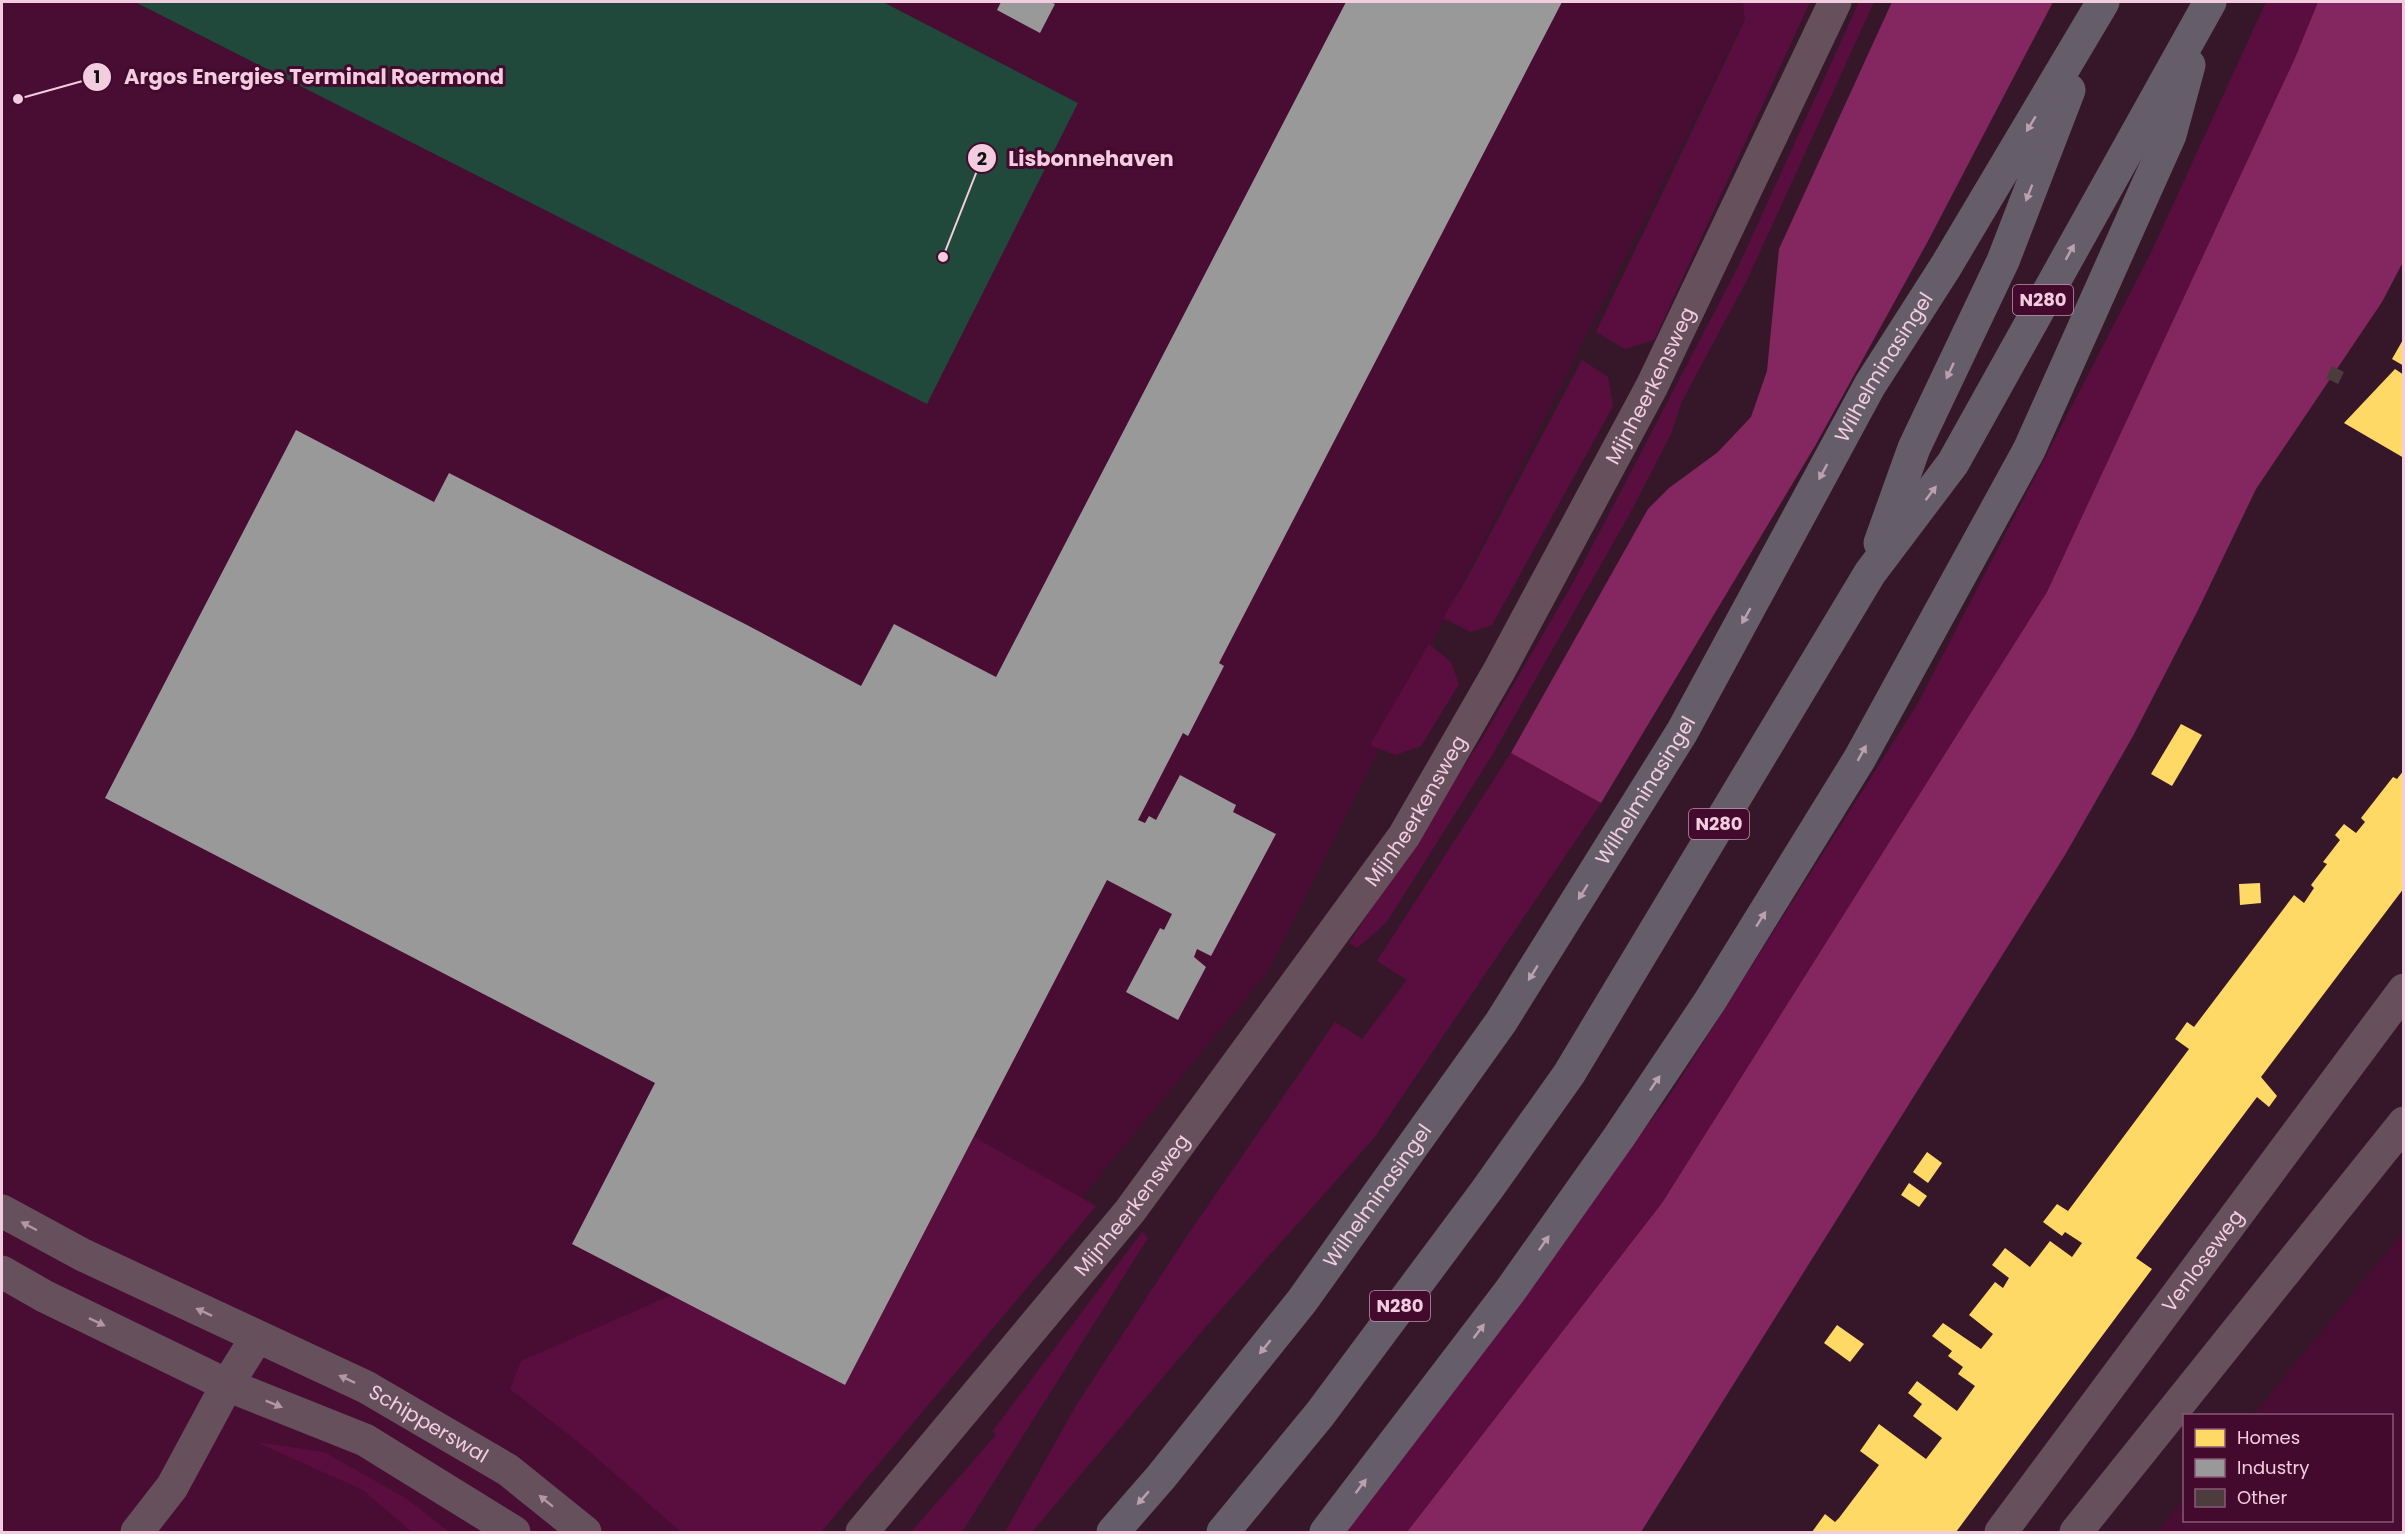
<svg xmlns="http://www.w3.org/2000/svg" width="2405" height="1534" font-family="Poppins,sans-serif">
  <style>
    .built { fill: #490d34 }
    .green { fill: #5a0e40 }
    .forest { fill: #842760 }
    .water { fill: #20493b }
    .homes { fill: #ffd966 }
    .industry { fill: #999 }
    .building { fill: #4d3c3e }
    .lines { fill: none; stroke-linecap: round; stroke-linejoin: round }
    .minor { stroke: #66505c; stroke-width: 33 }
    .major { stroke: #665d6a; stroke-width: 33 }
    .oneway { fill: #baa0b0 }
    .oneway2 { fill: #b395a4 }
    .labels { text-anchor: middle; stroke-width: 6; stroke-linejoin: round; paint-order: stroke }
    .shield { fill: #430a2e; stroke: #be92aa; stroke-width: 1.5 }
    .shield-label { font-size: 18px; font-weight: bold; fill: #f2cddf }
    .street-label { font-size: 20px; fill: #f2cddf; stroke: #430a2e }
    .leader { fill: none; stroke: #f2cddf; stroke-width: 2 }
    .callout-dot { fill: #f2cddf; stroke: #430a2e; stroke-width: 2 }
    .mark-label { font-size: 18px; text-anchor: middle; font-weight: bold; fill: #111 }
    .callout-label { font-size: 21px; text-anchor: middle; font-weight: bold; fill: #f2cddf; stroke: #430a2e; stroke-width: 6; stroke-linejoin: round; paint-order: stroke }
  </style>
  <rect width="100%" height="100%" fill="#36172a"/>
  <!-- built -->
  <g class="built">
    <path d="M2 2H135L927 404 1078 103 883 2H1753L1267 973 892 1428 780 1532H2Z"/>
    <path d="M2403 1232V1532H2157L2184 1499V1520H2392V1416L2253 1415Z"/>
  </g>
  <!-- green -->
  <g class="green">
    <path d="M1743 2H1810L1654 340 1625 349 1596 332 1745 20Z"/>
    <path d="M1859 2H1874L1747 280 1682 401 1671 434 1628 517 1491 757 1386 923 1357 948 1349 943 1483 737 1573 583 1739 265Z"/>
    <path d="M2266 2H2318L2295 58 2047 592 1662 1203 1407 1532H1346L1670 1095 1917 705 2150 255Z"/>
    <path d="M1582 360 1608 377 1613 406 1492 625 1471 632 1443 618 1467 578Z"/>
    <path d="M1429 644 1451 662 1459 684 1421 746 1395 755 1370 745Z"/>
    <path d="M1511 753 1601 803 1374 1138 1208 1324 1032 1532H1005L1077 1404 1187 1236 1335 1022 1362 1039 1407 980 1377 961Z"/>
    <path d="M974 1137 1096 1206 821 1532H681L582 1445 510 1389 521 1361 672 1295 845 1385Z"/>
    <path d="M1142 1232 1148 1238 962 1532H911L996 1435 992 1432Z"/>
    <path d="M256 1442 324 1452 407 1499 449 1532H412L363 1490Z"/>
  </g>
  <!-- forest -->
  <g class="forest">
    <path d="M1892 2H2053L1928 241 1815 446 1601 803 1511 753 1648 509 1669 488 1718 452 1751 417 1767 371 1779 249Z"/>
    <path d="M2318 2H2403V262L2382 302 2256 489 2198 610 2133 736 2065 855 1641 1532H1407L1662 1203 2047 592 2295 58Z"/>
  </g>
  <!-- water -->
  <path class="water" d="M135 2H883L1078 103 927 404Z"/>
  <!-- homes -->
  <g class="homes">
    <path d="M2404 338V366L2392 359Z"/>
    <path d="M2395 369 2404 375V458L2344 423Z"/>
    <path d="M2181 724 2202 735 2172 786 2151 774Z"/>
    <path d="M2404 770V888L2261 1077 2277 1096 2269 1107 2257 1097 2136 1258 2152 1269 1956 1532H1812L1825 1514 1835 1522 1839 1518 1879 1465 1860 1451 1879 1424 1926 1459 1942 1438 1913 1416 1922 1404 1908 1393 1917 1381 1957 1411 1975 1386 1958 1374 1963 1367 1948 1356 1952 1351 1932 1336 1943 1323 1981 1349 1993 1334 1969 1315 1995 1282 2003 1288 2009 1278 1992 1265 2005 1248 2030 1267 2050 1241 2072 1257 2082 1243 2065 1232 2062 1236 2043 1222 2057 1204 2068 1211 2189 1049 2175 1039 2187 1022 2194 1027 2294 895 2304 903 2314 888 2311 885 2327 864 2323 862 2340 840 2335 835 2344 824 2356 833 2365 822 2361 818 2393 777 2397 779Z"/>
    <path d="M2260 883 2261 903 2240 905 2239 884Z"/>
    <path d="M1927 1152 1942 1163 1928 1183 1913 1172Z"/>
    <path d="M1909 1183 1927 1196 1919 1207 1901 1195Z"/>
    <path d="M1837 1325 1864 1344 1850 1362 1824 1343Z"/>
  </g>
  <!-- industry -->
  <g class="industry">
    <path d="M1001 2H1050L1055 4 1040 33 997 10Z"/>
    <path d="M1346 2H1562L1219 663 1224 666 1188 736 1183 733 1138 820 1145 823 1149 816 1156 820 1180 775 1236 805 1233 812 1276 834 1211 956 1197 949 1194 957 1206 967 1178 1020 1126 992 1160 928 1164 930 1172 914 1107 880 845 1385 572 1244 655 1083 105 798 296 430 434 502 449 473 747 625 861 686 894 624 996 677Z"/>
  </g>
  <!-- building -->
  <path class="building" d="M2332 366 2344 372 2338 384 2326 378Z"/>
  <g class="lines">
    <!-- minor -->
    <g class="minor">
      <path id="s1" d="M2 1211 83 1255 366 1387 508 1470 585 1532"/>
      <path d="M2 1272 44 1296 227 1385 365 1440 514 1532"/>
      <path d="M137 1532 172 1487 227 1385 257 1337"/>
      <path id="s2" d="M862 1532 1130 1211 1404 836 1499 671 1652 386 1835 2"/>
      <path id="s3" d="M2001 1532 2404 990"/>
      <path d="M2076 1532 2404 1123"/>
    </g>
    <!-- major -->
    <g class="major">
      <path d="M1880 543 1914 448 2003 261 2069 90"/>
      <path id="s4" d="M1113 1532 1161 1477 1302 1301 1501 1022 1682 732 1870 385 1946 266 2103 2"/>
      <path d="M1223 1532 1320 1414 1486 1191 1569 1074 1870 573 1953 463 2210 2"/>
      <path d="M1326 1532 1510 1291 1619 1137 1710 1001 1860 758 2029 450 2170 135 2189 65"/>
    </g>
  </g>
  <!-- one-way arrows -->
  <defs><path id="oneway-solid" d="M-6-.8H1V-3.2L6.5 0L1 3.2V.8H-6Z" transform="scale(1.5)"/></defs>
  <g class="oneway">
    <use href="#oneway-solid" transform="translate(2031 124) rotate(121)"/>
    <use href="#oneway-solid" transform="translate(2029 193) rotate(111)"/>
    <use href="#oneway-solid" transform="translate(2070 252) rotate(-61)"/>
    <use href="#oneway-solid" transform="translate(1950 371) rotate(115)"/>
    <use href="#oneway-solid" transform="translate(1823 472) rotate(118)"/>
    <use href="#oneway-solid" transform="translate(1931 493) rotate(-53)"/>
    <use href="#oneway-solid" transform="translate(1746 616) rotate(119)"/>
    <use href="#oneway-solid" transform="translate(1862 753) rotate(-61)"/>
    <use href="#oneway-solid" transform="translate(1583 892) rotate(122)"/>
    <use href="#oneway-solid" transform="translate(1761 919) rotate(-58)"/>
    <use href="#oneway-solid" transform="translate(1533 973) rotate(122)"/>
    <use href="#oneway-solid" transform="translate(1655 1083) rotate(-56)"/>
    <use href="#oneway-solid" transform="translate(1544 1243) rotate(-55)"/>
    <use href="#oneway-solid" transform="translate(1479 1331) rotate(-53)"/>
    <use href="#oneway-solid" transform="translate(1265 1347) rotate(129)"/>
    <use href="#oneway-solid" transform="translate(1361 1486) rotate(-53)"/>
    <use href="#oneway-solid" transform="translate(1143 1498) rotate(131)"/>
  </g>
  <g class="oneway2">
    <use href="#oneway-solid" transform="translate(29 1226) rotate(-152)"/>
    <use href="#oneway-solid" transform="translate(204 1312) rotate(-155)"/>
    <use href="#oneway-solid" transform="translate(97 1322) rotate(26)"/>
    <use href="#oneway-solid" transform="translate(347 1379) rotate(-155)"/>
    <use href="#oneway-solid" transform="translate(274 1404) rotate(22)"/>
    <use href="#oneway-solid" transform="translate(546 1501) rotate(-141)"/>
  </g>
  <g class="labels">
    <!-- shield labels -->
    <g class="shield">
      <rect x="2013" y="285" width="60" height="30" rx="4.5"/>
      <rect x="1689" y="809" width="60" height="30" rx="4.5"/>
      <rect x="1370" y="1291" width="60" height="30" rx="4.5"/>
    </g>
    <g class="shield-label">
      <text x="2043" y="306">N280</text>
      <text x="1719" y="830">N280</text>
      <text x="1400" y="1312">N280</text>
    </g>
    <!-- street labels -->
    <g class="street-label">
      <text dy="7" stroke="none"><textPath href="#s4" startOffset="1400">Wilhelminasingel</textPath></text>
      <text dy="7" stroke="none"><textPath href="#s2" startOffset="1396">Mijnheerkensweg</textPath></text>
      <text dy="7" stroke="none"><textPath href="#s4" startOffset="914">Wilhelminasingel</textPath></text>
      <text dy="7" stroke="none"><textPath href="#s2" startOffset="910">Mijnheerkensweg</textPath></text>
      <text dy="7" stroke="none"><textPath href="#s4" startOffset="428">Wilhelminasingel</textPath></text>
      <text dy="7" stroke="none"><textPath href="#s2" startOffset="424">Mijnheerkensweg</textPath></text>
      <text dy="7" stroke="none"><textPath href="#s3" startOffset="338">Venloseweg</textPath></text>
      <text dy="7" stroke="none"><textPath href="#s1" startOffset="477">Schipperswal</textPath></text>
    </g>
  </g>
  <!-- callouts -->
  <path class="leader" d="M18 99L97 77M943 257L982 158"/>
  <g class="callout-dot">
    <circle cx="18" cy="99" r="6"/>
    <circle cx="943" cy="257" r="6"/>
    <circle cx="97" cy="77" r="15"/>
    <circle cx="982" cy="158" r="15"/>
  </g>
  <g class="mark-label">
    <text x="97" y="83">1</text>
    <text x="982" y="165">2</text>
  </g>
  <g class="callout-label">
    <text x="314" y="84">Argos Energies Terminal Roermond</text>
    <text x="1091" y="166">Lisbonnehaven</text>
  </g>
  <!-- border -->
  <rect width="2405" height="1534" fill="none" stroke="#f2cddf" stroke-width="6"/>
  <!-- legend -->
  <rect x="2183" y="1414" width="210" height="108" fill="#430a2e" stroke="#895875" stroke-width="1.5"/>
  <rect x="2195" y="1429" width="30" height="18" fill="#ffd966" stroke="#895875" stroke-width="1.5"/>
  <text x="2237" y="1444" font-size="18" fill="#f2cddf">Homes</text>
  <rect x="2195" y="1459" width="30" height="18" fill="#999999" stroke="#895875" stroke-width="1.5"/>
  <text x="2237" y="1474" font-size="18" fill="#f2cddf">Industry</text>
  <rect x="2195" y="1489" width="30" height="18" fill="#4d3c3e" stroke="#895875" stroke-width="1.5"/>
  <text x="2237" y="1504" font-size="18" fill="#f2cddf">Other</text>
</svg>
